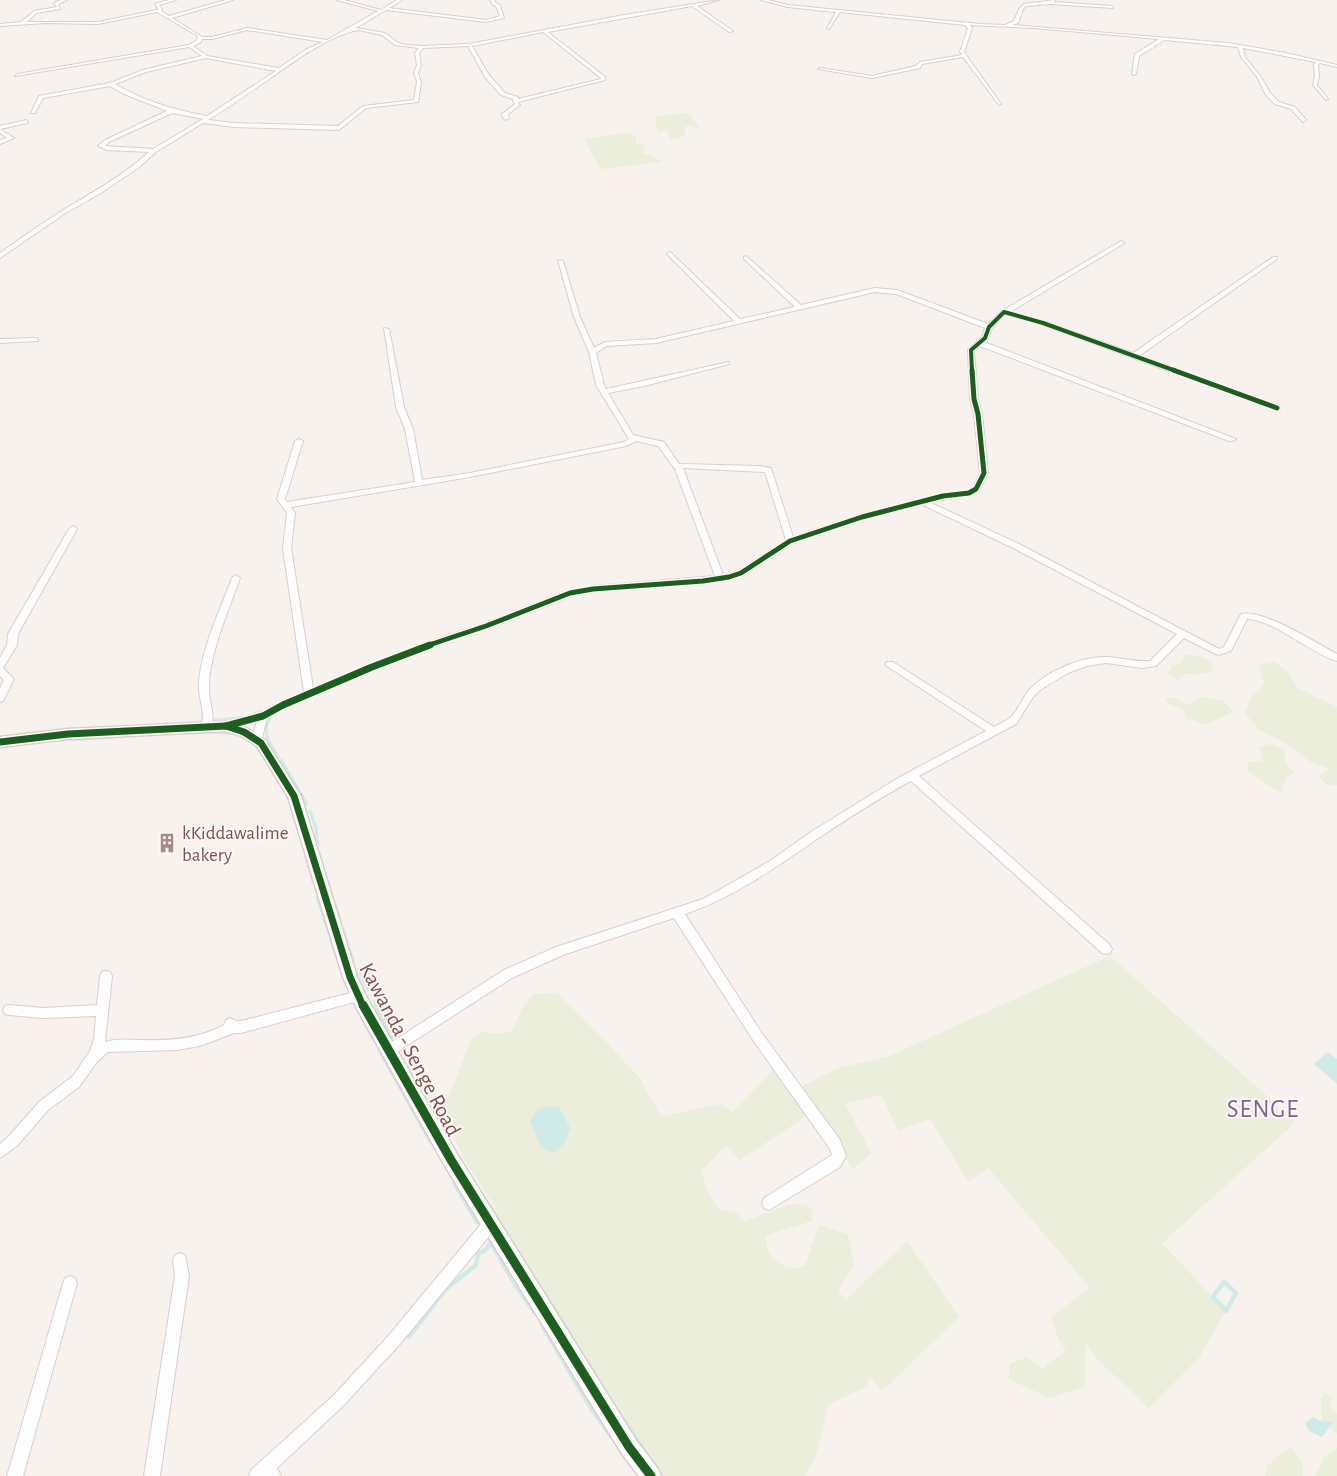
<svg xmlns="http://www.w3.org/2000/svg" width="1337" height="1476" font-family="'Alegreya Sans',sans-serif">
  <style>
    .green { fill: #eaeeda }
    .water { fill: #d0eae7 }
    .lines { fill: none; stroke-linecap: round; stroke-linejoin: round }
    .stream-far1 { stroke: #d0eae7; stroke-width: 3 }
    .stream { stroke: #d0eae7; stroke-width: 4.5 }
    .minor-casing { stroke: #d8cecc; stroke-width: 2 }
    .tertiary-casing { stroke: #d8cecc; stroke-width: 3 }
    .minor { fill: #fefdfd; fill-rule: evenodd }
    .tertiary { fill: #fefdfd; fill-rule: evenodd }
    .cycleway-far3-casing { stroke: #fff6f2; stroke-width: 5.5 }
    .cycleway-far2-casing { stroke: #fff6f2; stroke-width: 8 }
    .cycleway-far1-casing { stroke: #fff6f2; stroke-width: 10 }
    .cycleway-casing { stroke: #fff6f2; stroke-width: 12 }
    .cycleway-far3 { stroke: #1b5e20; stroke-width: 4 }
    .cycleway-far2 { stroke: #1b5e20; stroke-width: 5 }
    .cycleway-far1 { stroke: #1b5e20; stroke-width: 7 }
    .cycleway { stroke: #1b5e20; stroke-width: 9 }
    .labels { text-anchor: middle; stroke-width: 4; stroke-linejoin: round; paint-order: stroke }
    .poi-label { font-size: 19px; fill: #78524e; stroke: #fff6f2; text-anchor: start }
    .near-street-label { font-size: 22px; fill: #78524e; stroke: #fff6f2 }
    .near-quarter-label { font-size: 25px; letter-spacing: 1px; fill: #796693; stroke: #fff6f2 }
  </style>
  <rect width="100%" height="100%" fill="#f8f2ef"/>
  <!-- green -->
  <g class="green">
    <path d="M688 113 700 129 689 126 684 127 685 136 671 140 667 130 658 133 655 116Z"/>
    <path d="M624 133 636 136V143L645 145 642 152 664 162 601 169 584 139Z"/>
    <path d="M1185 655 1200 656 1210 662 1213 671 1194 675 1186 673 1178 680 1168 673 1172 666 1181 663Z"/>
    <path d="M1275 662 1289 673 1298 688 1337 707V785H1327L1319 776 1330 769 1309 761 1284 742 1259 730 1245 713 1252 696 1264 684 1259 665Z"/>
    <path d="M1203 697 1223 701 1233 712 1205 725 1187 718 1183 710 1167 703 1166 698H1176L1186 705Z"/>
    <path d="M1271 744 1284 750 1285 762 1295 774 1286 777 1282 792C1269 789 1260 778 1248 771V762H1263L1259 747Z"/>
    <path d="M1110 956 1296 1122 1162 1243 1226 1311 1199 1358 1149 1408 1097 1359 1085 1343V1387L1049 1398 1009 1379 1010 1364 1027 1357 1043 1369 1066 1350 1059 1341 1051 1317 1090 1288 988 1168 968 1182 930 1119 898 1131 882 1095 845 1103 871 1153 853 1169 798 1088 838 1068 887 1057Z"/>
    <path d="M557 993 602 1037 641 1080 661 1117 720 1104 732 1112 775 1068 808 1115 740 1160 726 1145 701 1171 707 1189 718 1209 738 1214 745 1221 788 1205 805 1204 812 1211V1221L765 1236 769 1254 787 1269 805 1266 819 1225 848 1234 854 1265 838 1292 847 1299 907 1241 959 1317 882 1391 870 1376 867 1386 828 1405 817 1454 805 1476H660L610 1404 486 1209 493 1204 467 1164 442 1114 471 1040 482 1032 500 1034 512 1031 521 1010 533 994Z"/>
    <path d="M1324 1392 1332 1398 1330 1407 1337 1413V1433L1330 1429 1333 1424 1322 1422 1321 1399Z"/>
    <path d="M1291 1446 1303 1465V1476H1265L1268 1465Z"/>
    <path d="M1337 1448V1476H1316L1324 1457Z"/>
  </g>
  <!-- water -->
  <g class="water">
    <path d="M1327 1052 1337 1059V1084L1314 1064Z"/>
    <path d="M553 1106 559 1107 570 1128 564 1144 553 1153 541 1147 530 1121 538 1109Z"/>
    <path d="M1313 1417 1322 1422 1328 1421 1333 1423 1322 1437 1309 1431 1305 1423Z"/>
  </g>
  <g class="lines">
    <!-- stream-far1 -->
    <g class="stream-far1">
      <path d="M276 712C259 727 267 740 278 757"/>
      <path d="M211 721 246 717 262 711"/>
      <path d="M147 725 205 722"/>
      <path d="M98 728 125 727"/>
      <path d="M211 732 235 734 245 737"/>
      <path d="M181 733H188"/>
      <path d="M195 733 205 732"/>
      <path d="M72 740 124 736"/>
      <path d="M255 745 261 752"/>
      <path d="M281 760 307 804"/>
      <path d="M310 811 316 828 318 846"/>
      <path d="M319 853 323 867"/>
      <path d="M310 867 313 882"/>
      <path d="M328 884 353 960"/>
      <path d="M317 897 337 958"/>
      <path d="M358 969 368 990"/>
      <path d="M374 1001 376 1006"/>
    </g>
    <!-- stream -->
    <g class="stream">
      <path d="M376 1005 391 1038"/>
      <path d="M362 1017 373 1038"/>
      <path d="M379 1049 430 1140"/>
      <path d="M455 1184 477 1222"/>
      <path d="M1224 1282 1236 1293 1226 1311 1213 1297Z"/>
      <path d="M543 1292 581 1353"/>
      <path d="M541 1323 594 1413 611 1436"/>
      <path d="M409 1337 445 1290 476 1265 478 1253 484 1251 491 1243 514 1283 535 1313"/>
      <path d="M619 1413 646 1454"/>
    </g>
    <defs>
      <g id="minor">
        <path d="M61 0H67L58 4 60 9 36 13 27 22H98L157 10 158 9 155 4 169 0H176L159 5 162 9 161 11 169 16 226 0H233L172 18 202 37H212L247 28 327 40 378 11 337 0H344L381 10 397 0H402L389 8 486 20 500 16 496 6 493 5 490 0H494L496 3 500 5 504 18 486 22 386 10 356 28 385 33 398 43 406 45 422 46 469 44 624 15 719 0 697 6 733 31 729 32 692 6 548 32 605 77V80L518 102 520 105 508 114 509 118 506 120 503 118 502 114 515 104 513 101V99L501 95 485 77 468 46 423 48 419 53 421 65 418 73 421 82 418 102 366 108 339 130 234 127 203 123 156 152 138 168 101 193 64 214 0 258V253C20 239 39 225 60 212 91 193 122 177 149 152L107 150 98 146 105 140 167 111 124 94 110 86 43 98 35 113H31L39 96 110 83 143 70 202 56 189 47 15 76 17 74 189 45 197 40 198 36 157 12 98 24 46 23 0 26V24L21 22 34 11 57 7 54 3ZM247 30 323 42 305 50 279 68 207 56 193 46 201 42 202 39H212ZM359 30 382 35 395 45 419 48 415 53 417 65 414 73 417 82 414 100 363 106 338 126 234 123 208 120C227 108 246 95 265 82 289 65 330 34 359 30ZM543 32 601 78V79L518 99V97L505 93 489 75 472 46ZM206 58 276 71 207 116C174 110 144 101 115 84L146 72ZM172 113 203 119 153 149 105 146 109 142Z"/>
        <path d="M761 0H768L788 5 980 24 1005 25 1014 21 1019 9 1024 4 1055 0 1054 2 1112 6 1113 8 1051 4 1026 6 1023 9 1018 23 1012 25 1228 43 1286 53 1337 65V67L1320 63 1318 65 1319 76 1317 85 1328 99 1326 100 1313 85 1315 76 1314 65 1316 62 1243 48 1245 57 1261 77 1270 93 1279 102 1295 107 1306 120 1303 122 1291 109 1275 104 1266 95 1257 77 1241 57 1238 47 1165 40 1139 56 1136 74 1134 75 1132 74 1135 54 1159 39 1034 28 970 25 972 28 964 52 1001 104 999 105 963 57 922 64 920 68 872 78 818 69 820 68 872 76 916 66 920 62 962 55 960 52 968 28 965 25 840 12 829 29 827 28 836 12H834L788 7Z"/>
        <path d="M26 120 28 123 0 129 14 138 0 144V140L7 138 0 133V126Z"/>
        <path d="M1121 241 1124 243 1123 244 1010 312 1045 322 1133 353 1273 257H1277V259L1139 356 1280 406V410H1274L1041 324 1005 314 992 328 988 338 984 342 1236 439 1232 441H1229L980 346 974 351 978 399 982 414 988 473 979 491 972 495 929 502 1019 544 1219 649 1224 647 1241 614C1264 609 1316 643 1337 654V661C1310 653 1274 620 1247 619L1231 651 1218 655 1184 638 1156 666 1142 668 1106 663 1087 666 1068 673 1040 690 1033 697 1016 724 919 776 1110 945 1112 949 1110 953 1106 954 1102 953 911 781C879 798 847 819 817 839 775 868 733 898 685 914L761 1032 840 1140 846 1156 840 1167 769 1210 764 1208 762 1203 764 1198 832 1155 830 1149 753 1040 674 918 563 955 512 978 392 1055 388 1057 384 1055 382 1051 384 1047 504 970 556 947 703 899 770 861 811 832 898 778 986 731 887 666 885 664 887 662H893L994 727C999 724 1006 721 1011 717 1020 708 1023 695 1033 686 1052 669 1083 656 1108 657 1122 658 1136 662 1150 661L1177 634 1013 548 921 504 865 519 793 543 744 575 729 580 703 584 593 592 572 596 489 628 454 639 375 669 286 707 267 718 261 742H253L252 739 257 721 226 730 221 726 222 723 260 713 304 692 283 548 287 513 277 499 295 441 299 439 303 441 285 499 287 502 415 482 405 429 396 407 384 328 389 329 404 407 413 429 422 480 470 473 624 442 629 439 596 385 589 352 574 317 558 260 563 261 580 317 594 348 605 342 656 339 734 321 667 254 670 252 740 319 795 307 744 259V257L746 256 801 305 875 288 897 290 988 324 1002 311ZM875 292 896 294 985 328 982 337 968 350 970 399 974 414 980 473 973 488 967 491 943 494 859 515 793 537 771 468 759 466 679 464 664 442 633 435 608 393 644 386 729 364V362L606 389 604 385 596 353 607 346 656 343ZM636 441 658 446 675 469 715 576 593 586 567 591 483 624 448 635 369 665 313 688 291 548 295 513 291 507 470 477 626 446ZM683 468 765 472 786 540 738 571 723 575Z"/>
        <path d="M36 338 38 339V341L0 343V339Z"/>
        <path d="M73 526 77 529 18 634 17 645 3 668 14 679 3 701 0 702V688L4 680 0 676V658L7 645 8 634 69 529Z"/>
        <path d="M236 575 240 578C229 610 208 656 209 689 209 704 215 710 212 727L207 731 202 727C205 710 200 704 199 689 198 656 220 610 232 578Z"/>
        <path d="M106 971 110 972 112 976 105 1042C118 1038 131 1040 144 1040 172 1041 200 1038 224 1025L226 1020 230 1018 236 1021H241L358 991 362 992 364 996 362 1000 358 1001 241 1033H234L200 1046 177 1050 108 1052 97 1062 79 1087 48 1110 18 1145 0 1158V1144L9 1136 39 1102 73 1076 90 1051 94 1039 96 1016 43 1018 9 1015 5 1014 3 1010 5 1006 9 1005 43 1008 97 1005 100 976 102 972Z"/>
        <path d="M491 1216 496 1218 498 1223 496 1228 400 1344 344 1405 277 1468 281 1476H249L251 1470 334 1395 390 1334 486 1218Z"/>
        <path d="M180 1253 185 1255 189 1276 160 1476H144L175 1276 173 1260 175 1255Z"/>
        <path d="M70 1276 75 1278 77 1283 23 1476H7L63 1283 65 1278Z"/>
      </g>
      <path id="tertiary" d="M226 722 248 729 265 740 301 796 357 977 367 998 457 1154 636 1440 658 1469 661 1476H639L622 1454 445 1166 356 1007 343 977 288 797 257 746 240 735 226 731 68 739 0 747V737L68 729Z"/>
    </defs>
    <!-- minor casing -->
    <use href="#minor" class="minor-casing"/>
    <!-- tertiary casing -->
    <use href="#tertiary" class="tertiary-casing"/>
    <!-- minor -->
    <use href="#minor" class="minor"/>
    <!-- tertiary -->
    <use href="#tertiary" class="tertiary"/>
    <defs>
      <path id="cycleway-far3" d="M972 371 971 350 985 338 989 327 1004 312 1043 323 1176 371"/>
      <g id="cycleway-far2">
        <path d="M1173 370 1277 408"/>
        <path d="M426 646 486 626 570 593 593 589 703 581 729 577 741 573 790 541 862 517 943 496 969 493 976 489 984 473 978 414 974 399 972 370"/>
      </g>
      <g id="cycleway-far1">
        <path d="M226 726 263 716 283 705 372 667 430 645"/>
        <path d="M0 742 68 734 226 726 244 732 261 743 294 796 350 977 363 1006"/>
      </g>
      <path id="cycleway" d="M363 1005 451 1160 629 1447 651 1476"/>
    </defs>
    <!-- cycleway-far3 casing -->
    <use href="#cycleway-far3" class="cycleway-far3-casing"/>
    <!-- cycleway-far2 casing -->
    <use href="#cycleway-far2" class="cycleway-far2-casing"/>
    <!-- cycleway-far1 casing -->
    <use href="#cycleway-far1" class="cycleway-far1-casing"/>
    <!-- cycleway casing -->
    <use href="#cycleway" class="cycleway-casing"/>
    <!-- cycleway-far3 -->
    <use href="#cycleway-far3" class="cycleway-far3"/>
    <!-- cycleway-far2 -->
    <use href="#cycleway-far2" class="cycleway-far2"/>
    <!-- cycleway-far1 -->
    <use href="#cycleway-far1" class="cycleway-far1"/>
    <!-- cycleway -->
    <use href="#cycleway" class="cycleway"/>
  </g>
  <!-- icons -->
  <defs>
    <symbol id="building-bare" viewBox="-9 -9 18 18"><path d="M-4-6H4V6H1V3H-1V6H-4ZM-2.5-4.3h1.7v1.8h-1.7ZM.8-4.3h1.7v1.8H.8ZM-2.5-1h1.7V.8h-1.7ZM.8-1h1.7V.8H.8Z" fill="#a58a86" stroke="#fff6f2" stroke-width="2.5" paint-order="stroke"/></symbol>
  </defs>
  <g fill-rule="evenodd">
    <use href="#building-bare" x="153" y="829" width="28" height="28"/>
  </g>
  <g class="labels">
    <!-- poi labels -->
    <g class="poi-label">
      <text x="182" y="839">kKiddawalime<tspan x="182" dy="22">bakery</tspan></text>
    </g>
    <!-- near-street labels -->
    <g class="near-street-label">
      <text transform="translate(411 1049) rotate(62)" y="8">Kawanda - Senge Road</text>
    </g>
    <!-- near-quarter labels -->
    <g class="near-quarter-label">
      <text x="1263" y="1117">SENGE</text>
    </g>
  </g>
</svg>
